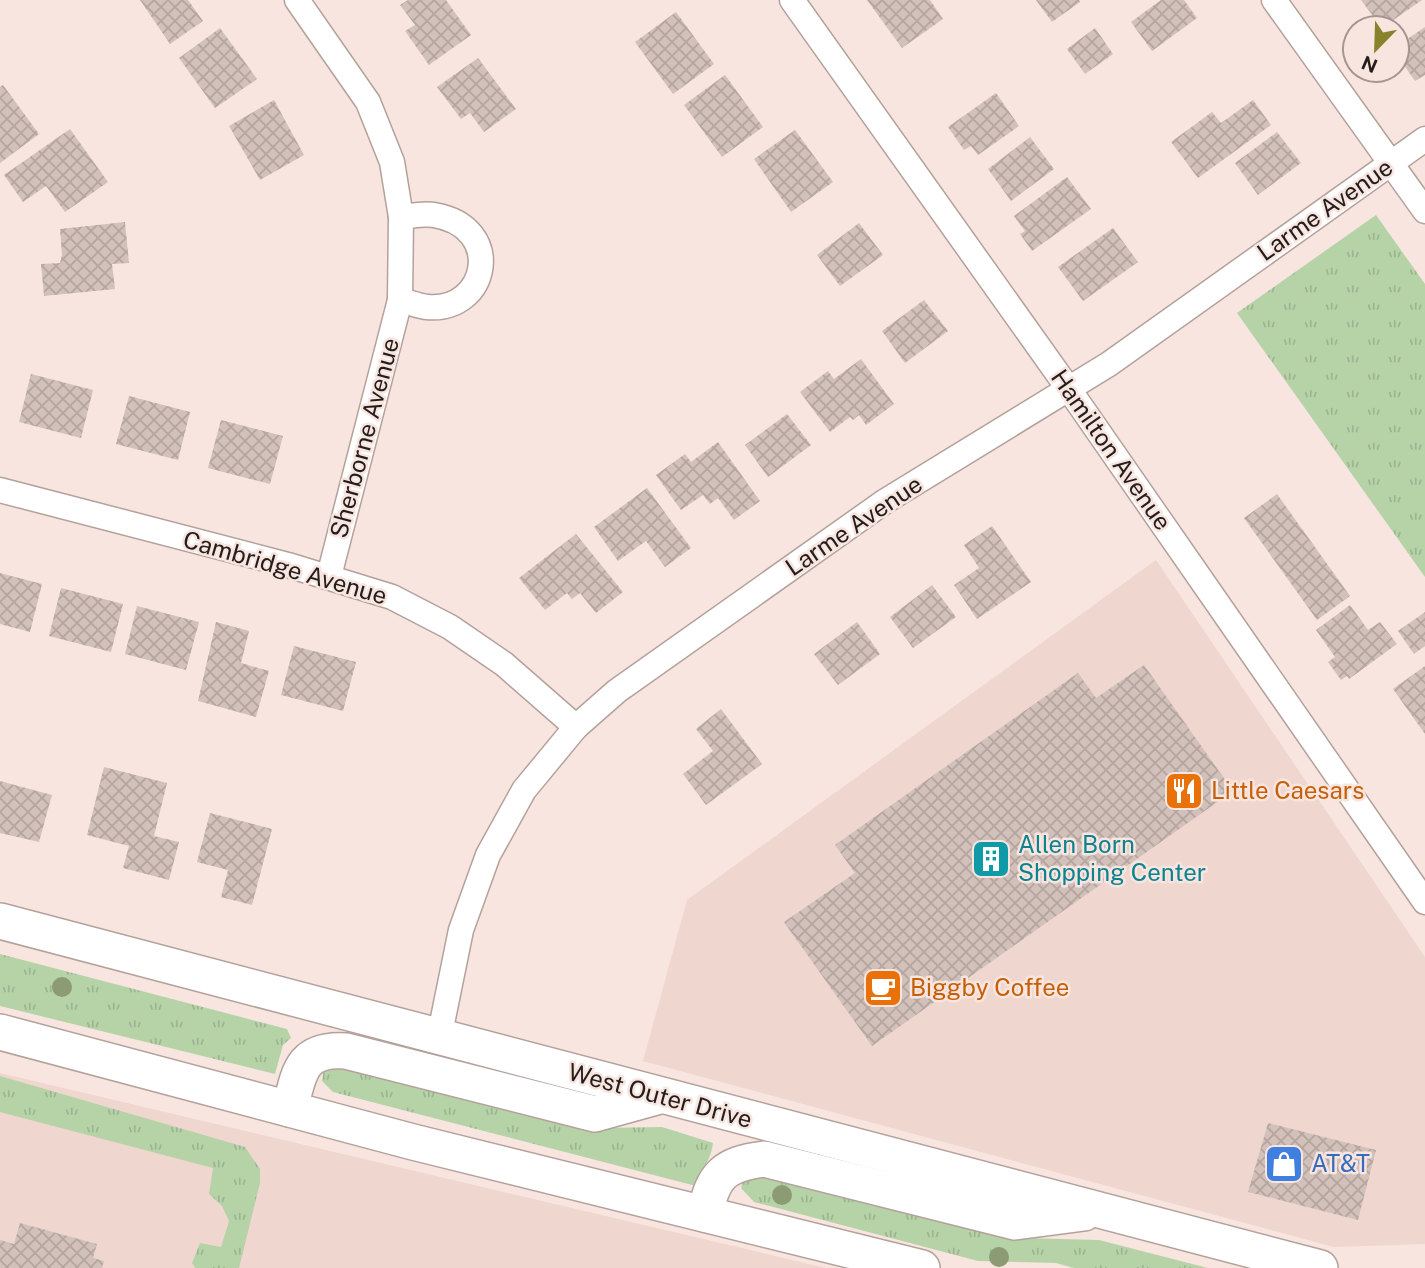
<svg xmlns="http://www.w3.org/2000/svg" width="1425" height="1268" font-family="'Public Sans',sans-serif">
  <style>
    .commercial { fill: #efd6ce }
    .grass { fill: url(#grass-tufts) }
    .building { fill: url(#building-cross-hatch) }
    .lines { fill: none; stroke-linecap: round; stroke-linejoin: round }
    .street-casing { stroke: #b3a19b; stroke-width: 27 }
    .secondary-casing { stroke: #b3a19b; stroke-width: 38 }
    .street { stroke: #fff; stroke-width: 24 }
    .secondary { stroke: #fff; stroke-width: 35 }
    .tree { fill: #8c9b71 }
    .labels { text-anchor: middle; stroke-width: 5; stroke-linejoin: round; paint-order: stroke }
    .street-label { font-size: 24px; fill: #231d1b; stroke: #f8e5df }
    .food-label { font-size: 24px; fill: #c56008; stroke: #f8e5df; text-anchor: start }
    .culture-label { font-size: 24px; fill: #0d838f; stroke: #f8e5df; text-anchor: start }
    .shop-label { font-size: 24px; fill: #366cbe; stroke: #f8e5df; text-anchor: start }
  </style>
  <defs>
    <pattern id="grass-tufts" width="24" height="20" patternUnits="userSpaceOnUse" patternTransform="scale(1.75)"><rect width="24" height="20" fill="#b6d3a8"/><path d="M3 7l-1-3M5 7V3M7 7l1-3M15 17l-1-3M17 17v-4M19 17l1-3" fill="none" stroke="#9cb590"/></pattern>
    <pattern id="building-cross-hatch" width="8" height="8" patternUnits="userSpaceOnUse" patternTransform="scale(1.75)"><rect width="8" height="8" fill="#d2c1ba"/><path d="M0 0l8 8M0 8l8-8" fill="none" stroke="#b4a59f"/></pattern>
  </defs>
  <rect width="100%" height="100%" fill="#f8e5df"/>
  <!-- commercial -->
  <g class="commercial">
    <path d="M1156 560 1425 957V1244L1334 1247 643 1061 687 900Z"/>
    <path d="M0 1073 826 1268H0Z"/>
  </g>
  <!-- grass -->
  <g class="grass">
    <path d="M1376 215 1425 284V577L1237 313Z"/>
    <path d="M0 954 287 1029 291 1038 283 1045 275 1074 0 1006Z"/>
    <path d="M342 1059 601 1128 662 1127 713 1143C712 1157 701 1172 696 1186L333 1092 322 1081 324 1068Z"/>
    <path d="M0 1076 245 1147 260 1169V1183L239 1268H195L192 1263 200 1243 221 1247 229 1221 222 1206 209 1194 213 1168 0 1112Z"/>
    <path d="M752 1173 1023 1238 1099 1240 1208 1268H1074L1056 1263 978 1261 754 1202 741 1188 743 1180Z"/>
  </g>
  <!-- building -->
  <g class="building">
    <path d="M140 0H188L203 21 170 44Z"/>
    <path d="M408 0H446L471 35 429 65 405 31 415 25 400 5Z"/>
    <path d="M867 0H930L943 19 902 48Z"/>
    <path d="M1036 0H1079L1080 2 1052 22Z"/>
    <path d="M1161 0H1184L1197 18 1152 51 1131 22Z"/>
    <path d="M1361 0H1422L1382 28Z"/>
    <path d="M676 12 714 64 673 94 635 42Z"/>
    <path d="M1425 27V75L1415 81 1397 55V46Z"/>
    <path d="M220 28 257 79 215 108 179 58Z"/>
    <path d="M1095 28 1113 54 1085 74 1067 49Z"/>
    <path d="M478 58 516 109 484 132 470 113 461 119 437 87Z"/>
    <path d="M725 75 763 127 722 157 684 105Z"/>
    <path d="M3 85 39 134 0 163V87Z"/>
    <path d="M996 93 1019 126 978 155 971 146 964 150 948 127Z"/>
    <path d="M274 100 304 155 260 180 229 126Z"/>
    <path d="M1253 100 1271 125 1198 178 1171 142 1212 112 1221 123Z"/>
    <path d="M70 129 108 182 65 212 46 186 23 202 4 175Z"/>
    <path d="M795 130 833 182 791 212 754 159Z"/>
    <path d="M1277 132 1301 163 1258 195 1235 163Z"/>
    <path d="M1030 137 1054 169 1011 201 988 169Z"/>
    <path d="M1067 177 1091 209 1032 251 1020 234 1025 231 1014 216Z"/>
    <path d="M125 222 129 263 112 264 115 289 44 296 41 264 60 263 62 255 60 229Z"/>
    <path d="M859 223 883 255 840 286 817 255Z"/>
    <path d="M1113 228 1138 262 1083 301 1058 267Z"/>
    <path d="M924 300 948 331 905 363 882 331Z"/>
    <path d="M861 359 894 404 866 425 859 415 853 420 850 417 830 432 800 392 828 371 834 379Z"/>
    <path d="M31 374 93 390 81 438 19 422Z"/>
    <path d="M129 396 190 412 178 460 116 444Z"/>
    <path d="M787 414 811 445 768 477 745 445Z"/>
    <path d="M221 420 283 436 270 484 208 468Z"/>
    <path d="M718 442 760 501 734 520 718 498 710 504 703 495 681 510 656 475 685 454 691 462Z"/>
    <path d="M647 488 691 548 665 567 646 541 618 561 594 527Z"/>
    <path d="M1277 494 1350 596 1317 620 1244 518Z"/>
    <path d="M992 526 1031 582 977 619 954 585 979 568 964 545Z"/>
    <path d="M576 534 623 592 596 613 580 593 572 599 567 593 545 610 519 578Z"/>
    <path d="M0 573 42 584 30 632 0 624Z"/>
    <path d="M932 585 956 617 913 648 890 617Z"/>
    <path d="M61 588 123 604 111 652 49 636Z"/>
    <path d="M1350 605 1368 630 1380 622 1397 644 1349 679 1347 676 1341 680 1328 662 1335 657 1316 630Z"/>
    <path d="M137 606 199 622 186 670 125 654Z"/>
    <path d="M1425 612V646L1414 654 1398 631Z"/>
    <path d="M216 622 249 631 241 663 269 671 256 717 198 701Z"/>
    <path d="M857 622 880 654 838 685 814 654Z"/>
    <path d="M294 646 356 662 343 711 281 695Z"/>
    <path d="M1144 665 1233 791 872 1046 784 922 855 873 835 845 1078 673 1096 698Z"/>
    <path d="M1425 666V734L1393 689Z"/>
    <path d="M721 709 762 764 706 805 683 774 713 751 696 729Z"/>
    <path d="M104 767 167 783 154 836 179 842 169 880 123 868 129 846 87 835Z"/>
    <path d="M0 781 52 795 39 842 0 833Z"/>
    <path d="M210 813 272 829 252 905 221 897 228 870 197 862Z"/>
    <path d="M1268 1123 1376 1150 1358 1220 1248 1192Z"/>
    <path d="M20 1223 97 1244 93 1258 104 1261 102 1268H0V1240L14 1244Z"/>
  </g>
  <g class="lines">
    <defs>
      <g id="street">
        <path d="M297 0 368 102 392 162 401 217 400 300 329 576"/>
        <path d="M792 0 1068 388 1425 902"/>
        <path d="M1274 0 1425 211"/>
        <path d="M400 300C409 302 418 306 427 307 488 313 506 227 434 215 424 213 411 216 401 217"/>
        <path d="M0 490 288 565 392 597 450 627 504 664 576 727"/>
        <path d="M439 1038 461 930 488 855 524 790 576 727 617 691 884 502 1109 364 1425 139"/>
      </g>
      <g id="secondary">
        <path d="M0 921 1320 1268"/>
        <path d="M0 1032 413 1142 922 1268"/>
        <path d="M290 1109C299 1072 301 1048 346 1051L595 1114 660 1096"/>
        <path d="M705 1214C713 1175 724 1164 764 1159L1015 1222 1084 1213"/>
      </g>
    </defs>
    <!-- street casing -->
    <use href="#street" class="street-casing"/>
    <!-- secondary casing -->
    <use href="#secondary" class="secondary-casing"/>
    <!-- street -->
    <use href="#street" class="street"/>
    <!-- secondary -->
    <use href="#secondary" class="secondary"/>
  </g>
  <!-- trees -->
  <g class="tree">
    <circle cx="62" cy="987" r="10"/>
    <circle cx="782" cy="1195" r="10"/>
    <circle cx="999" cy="1257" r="10"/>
  </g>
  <!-- icons -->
  <defs>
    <symbol id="restaurant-square" viewBox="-11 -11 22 22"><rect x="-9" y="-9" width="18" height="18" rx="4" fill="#e8710a" stroke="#f8e5df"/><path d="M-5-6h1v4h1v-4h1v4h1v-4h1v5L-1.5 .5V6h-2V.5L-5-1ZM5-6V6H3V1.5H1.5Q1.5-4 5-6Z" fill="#fff"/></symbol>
    <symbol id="building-square" viewBox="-11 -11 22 22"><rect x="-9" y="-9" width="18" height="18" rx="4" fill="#0f9aa8" stroke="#f8e5df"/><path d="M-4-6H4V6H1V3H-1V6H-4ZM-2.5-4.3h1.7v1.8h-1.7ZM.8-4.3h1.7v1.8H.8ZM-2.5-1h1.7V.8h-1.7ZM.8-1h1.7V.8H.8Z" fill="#fff"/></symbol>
    <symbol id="cafe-square" viewBox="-11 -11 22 22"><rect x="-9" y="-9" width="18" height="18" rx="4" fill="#e8710a" stroke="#f8e5df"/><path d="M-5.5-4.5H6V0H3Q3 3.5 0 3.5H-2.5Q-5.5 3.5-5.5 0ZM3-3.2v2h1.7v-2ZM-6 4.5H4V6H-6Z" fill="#fff"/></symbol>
    <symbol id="shop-square" viewBox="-11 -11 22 22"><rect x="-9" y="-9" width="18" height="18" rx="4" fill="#3f7fe0" stroke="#f8e5df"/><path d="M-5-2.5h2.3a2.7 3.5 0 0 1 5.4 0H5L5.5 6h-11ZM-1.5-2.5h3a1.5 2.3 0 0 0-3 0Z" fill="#fff"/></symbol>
  </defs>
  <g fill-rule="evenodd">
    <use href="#restaurant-square" x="1162" y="769" width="44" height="44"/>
    <use href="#building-square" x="969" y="837" width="44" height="44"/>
    <use href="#cafe-square" x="861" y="966" width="44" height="44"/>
    <use href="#shop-square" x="1262" y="1142" width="44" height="44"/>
  </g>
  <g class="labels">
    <!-- street labels -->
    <g class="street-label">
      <text transform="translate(1325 210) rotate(-35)" y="8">Larme Avenue</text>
      <text transform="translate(365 438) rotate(-75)" y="8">Sherborne Avenue</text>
      <text transform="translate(1111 450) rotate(55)" y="8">Hamilton Avenue</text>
      <text transform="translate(854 526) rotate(-34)" y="8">Larme Avenue</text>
      <text transform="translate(285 568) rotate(16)" y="8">Cambridge Avenue</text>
      <text transform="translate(660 1096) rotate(15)" y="8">West Outer Drive</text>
    </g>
    <!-- food labels -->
    <g class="food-label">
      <text x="1211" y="799">Little Caesars</text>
      <text x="910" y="996">Biggby Coffee</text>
    </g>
    <!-- culture labels -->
    <g class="culture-label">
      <text x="1018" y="853">Allen Born<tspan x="1018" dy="28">Shopping Center</tspan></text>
    </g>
    <!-- shop labels -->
    <g class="shop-label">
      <text x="1311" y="1172">AT&amp;T</text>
    </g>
  </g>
  <!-- north arrow -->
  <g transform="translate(1376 49) rotate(203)"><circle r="33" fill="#f8e5df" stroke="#a39591" stroke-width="2"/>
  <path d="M0-5L12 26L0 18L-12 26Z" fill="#87832b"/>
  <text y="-10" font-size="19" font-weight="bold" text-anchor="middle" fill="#231d1b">N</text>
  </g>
</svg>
